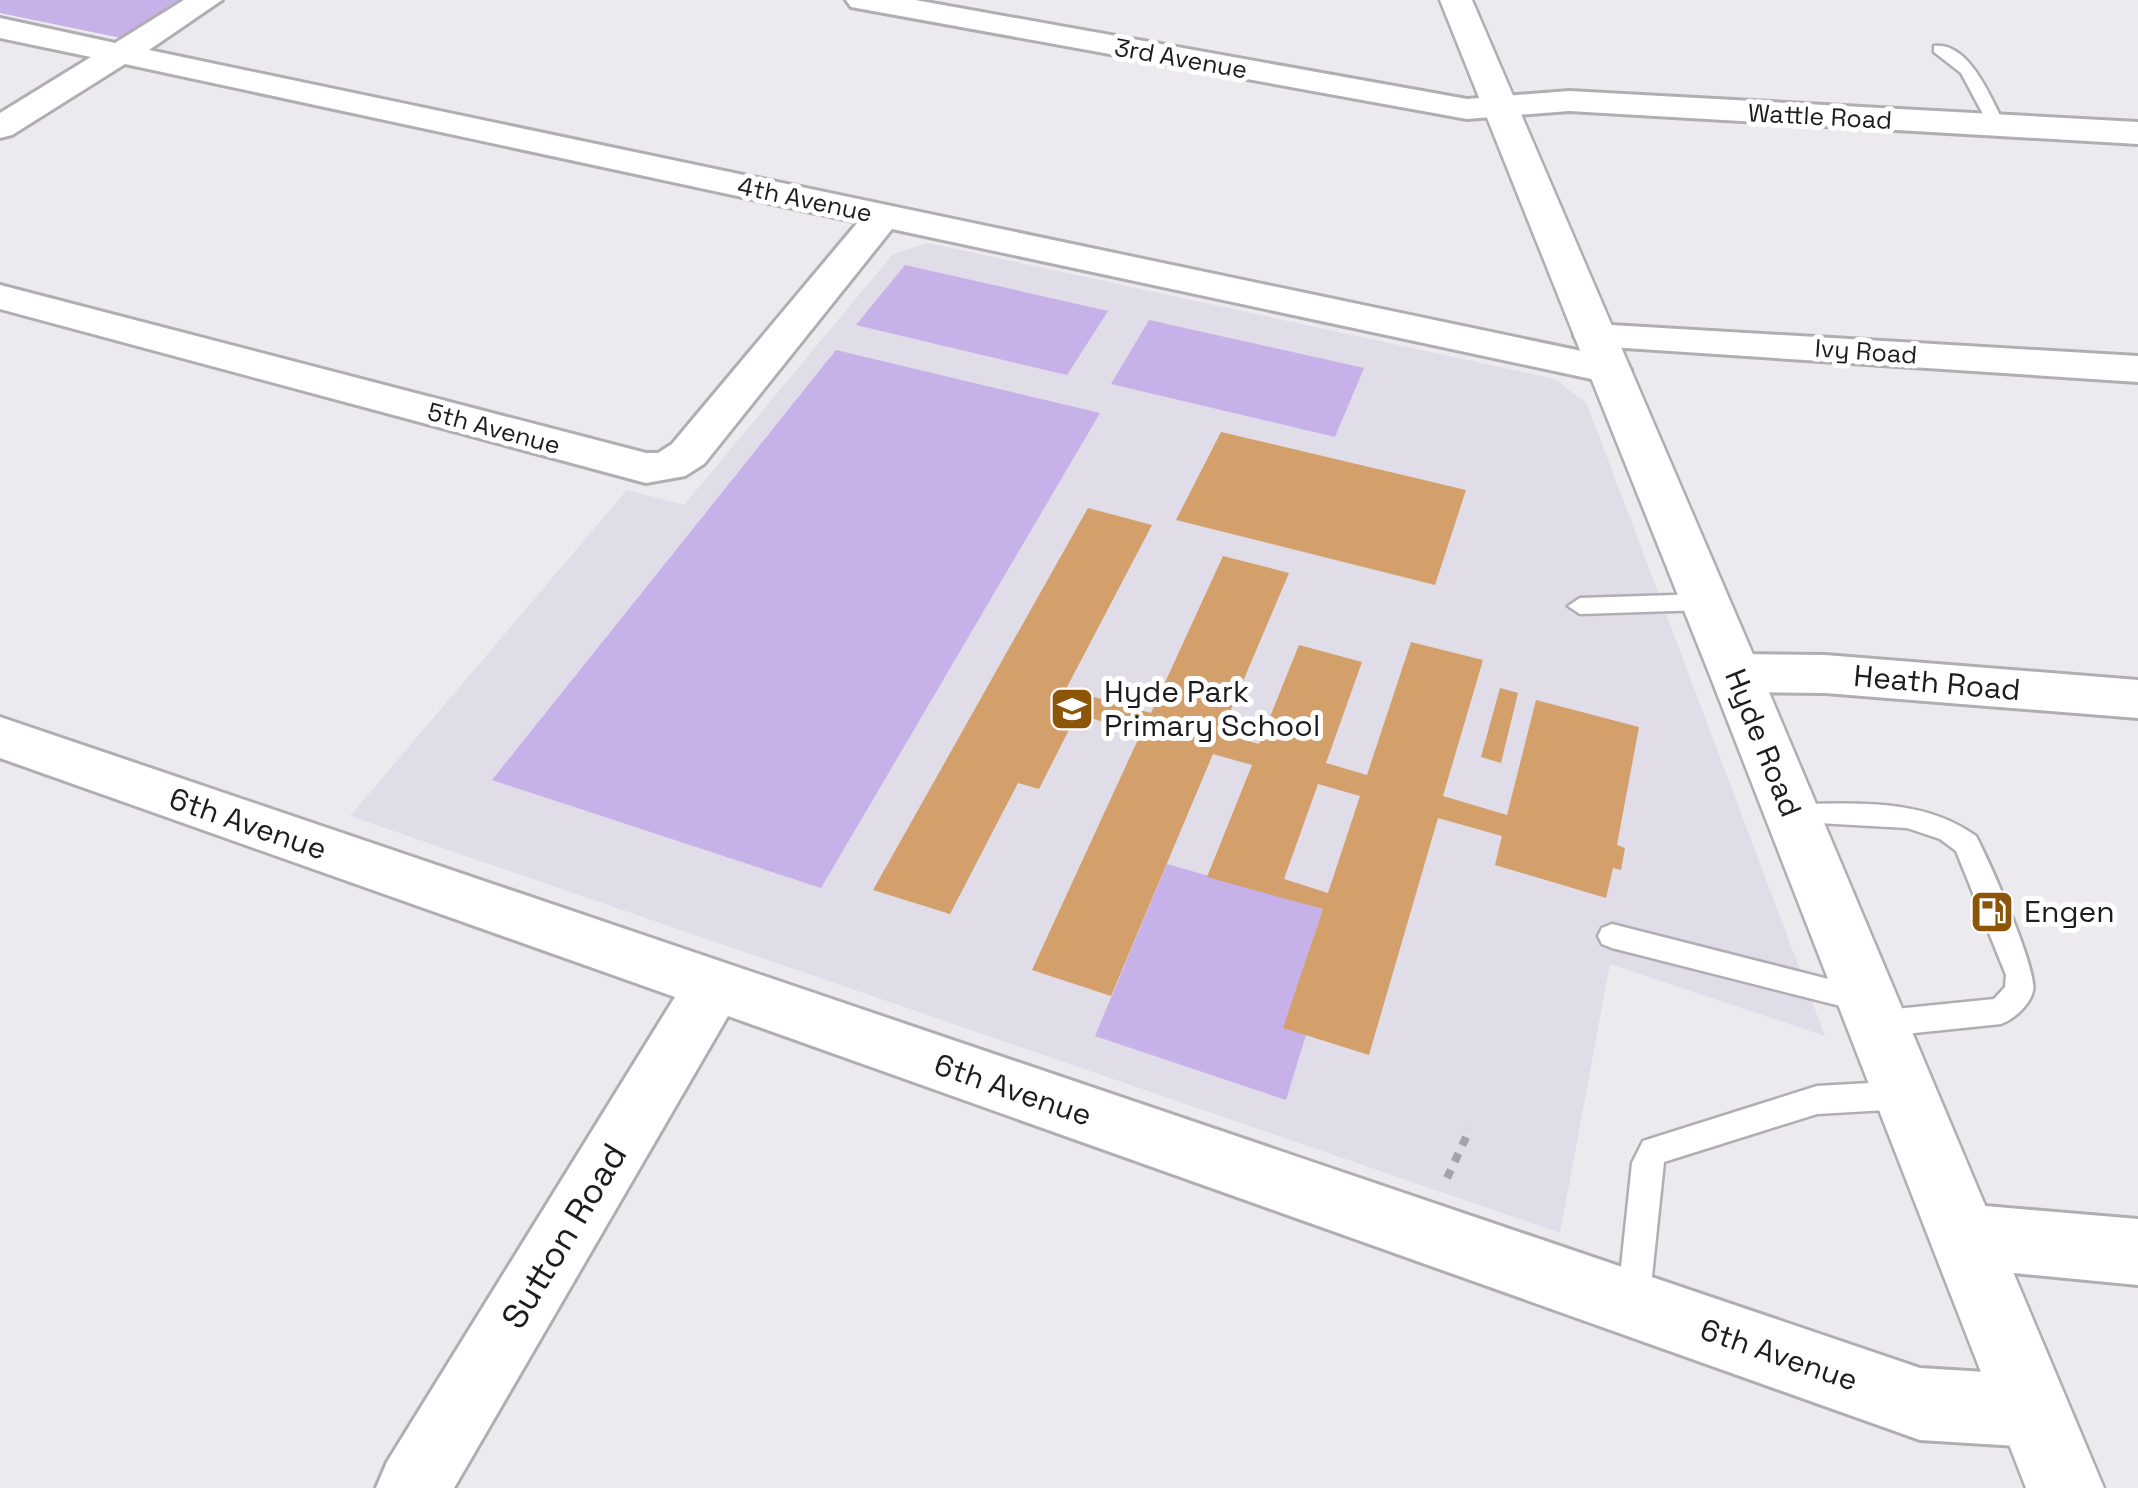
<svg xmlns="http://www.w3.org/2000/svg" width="2138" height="1488" font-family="'Space Grotesk',sans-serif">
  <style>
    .built { fill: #e0dce8 }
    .green { fill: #c6b1e8 }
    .building { fill: #d3a06b; fill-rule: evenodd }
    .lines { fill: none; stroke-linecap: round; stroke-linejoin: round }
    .service-casing { stroke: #b0aeb2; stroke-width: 5 }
    .minor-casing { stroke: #b0aeb2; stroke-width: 6 }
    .tertiary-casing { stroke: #b0aeb2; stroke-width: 5 }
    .path { stroke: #a3a2a6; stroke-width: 8; stroke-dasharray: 9 9; stroke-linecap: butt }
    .service { fill: #fff; fill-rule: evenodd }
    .minor { fill: #fff; fill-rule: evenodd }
    .tertiary { fill: #fff; fill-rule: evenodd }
    .labels { text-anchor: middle; stroke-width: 10; stroke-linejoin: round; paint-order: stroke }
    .far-street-label { font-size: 25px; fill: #1d1c1e; stroke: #fff }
    .street-label { font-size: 30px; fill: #1d1c1e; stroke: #fff }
    .poi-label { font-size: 30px; fill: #1d1c1e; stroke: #fff; text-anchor: start }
    .near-street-label { font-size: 35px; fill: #1d1c1e; stroke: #fff }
  </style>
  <rect width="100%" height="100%" fill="#eceaef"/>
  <!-- built -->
  <path class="built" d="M928 243 1555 379 1587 404 1825 1036 1610 964 1560 1233 350 816 627 490 684 505 893 254Z"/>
  <!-- green -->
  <g class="green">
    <path d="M0 0H183L121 38 0 13Z"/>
    <path d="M905 265 1108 311 1067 375 856 325Z"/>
    <path d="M1149 320 1364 368 1335 437 1111 384Z"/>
    <path d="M836 350 1100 413 821 888 492 780Z"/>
    <path d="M1167 864 1323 909 1284 1027 1306 1035 1286 1100 1095 1036Z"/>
  </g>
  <!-- building -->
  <g class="building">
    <path d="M1221 432 1466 490 1435 585 1176 520Z"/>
    <path d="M1088 508 1152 525 1066 689 1151 713 1223 556 1289 573 1221 733 1259 744 1299 645 1362 662 1326 763 1367 775 1411 642 1483 660 1443 796 1507 815 1536 700 1639 727 1617 845 1625 848 1621 870 1613 868 1606 898 1495 865 1502 836 1438 818 1369 1055 1283 1028 1323 909 1207 877 1252 765 1213 754 1111 996 1032 970 1141 733 1077 714 1039 789 1018 783 950 914 873 890ZM1318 784 1360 796 1328 893 1284 879Z"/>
    <path d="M1500 688 1518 693 1501 763 1481 757Z"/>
  </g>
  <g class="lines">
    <defs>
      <g id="service">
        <path d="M1934 46C1970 42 1991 99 2005 125L2003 129H1991L1961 73 1934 52Z"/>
        <path d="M1705 594 1717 602 1705 610 1580 614 1568 606 1580 598Z"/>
        <path d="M1791 804C1856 804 1921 797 1976 836 1989 861 2038 970 2033 991 2030 1005 2014 1019 2001 1024L1876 1037 1866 1033 1862 1024 1866 1015 1876 1011 1994 999 2005 987 2006 975 1956 851 1940 839 1907 828 1782 821 1778 814 1782 807Z"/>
        <path d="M1612 924 1864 988 1874 991 1878 1000 1874 1009 1864 1012 1612 948 1602 944 1598 936 1602 928Z"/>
        <path d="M1904 1081 1915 1085 1919 1095 1915 1105 1904 1109 1817 1114 1664 1162 1649 1305 1645 1317 1633 1321 1621 1317 1617 1305 1632 1163 1643 1141 1817 1086Z"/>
      </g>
      <g id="minor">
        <path d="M184 0H222L149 50 1610 357 1625 361 1631 370 1625 379 1610 383 892 229 704 464 685 476 646 483 0 309V285L646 453H658L672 444 858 222 125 64 12 135 0 138V113L91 57 0 38V18L115 43Z"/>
        <path d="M846 0H915L1467 99 1569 91 2138 122V144L1569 111 1467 119 851 7Z"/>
        <path d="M1594 324 2138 356V382L1580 345 1574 336 1580 327Z"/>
        <path d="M1735 654 1825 655 2138 680V718L1825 693 1735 692 1717 686 1710 673 1717 660Z"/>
        <path d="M0 717 1920 1368 2034 1375 2059 1386 2070 1411 2059 1436 2034 1447 1920 1440 728 1016 454 1488H376L387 1462 675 997 0 758Z"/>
        <path d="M1962 1204 2138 1219V1285L1962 1268 1938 1259 1929 1236 1938 1213Z"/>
      </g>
      <path id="tertiary" d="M1440 0H1472L1761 673 2104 1488H2026L1709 673Z"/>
    </defs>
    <!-- service casing -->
    <use href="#service" class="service-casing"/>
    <!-- minor casing -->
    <use href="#minor" class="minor-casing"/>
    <!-- tertiary casing -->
    <use href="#tertiary" class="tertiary-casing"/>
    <!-- path -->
    <path class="path" d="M1447 1178 1470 1129"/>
    <!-- service -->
    <use href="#service" class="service"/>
    <!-- minor -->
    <use href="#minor" class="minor"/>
    <!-- tertiary -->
    <use href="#tertiary" class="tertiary"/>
  </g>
  <!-- icons -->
  <defs>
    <symbol id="school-square" viewBox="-11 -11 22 22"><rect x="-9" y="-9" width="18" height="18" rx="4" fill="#8c5508" stroke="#fff"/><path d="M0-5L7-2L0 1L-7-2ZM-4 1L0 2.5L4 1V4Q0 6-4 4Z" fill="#fff"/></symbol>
    <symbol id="fuel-square" viewBox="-11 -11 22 22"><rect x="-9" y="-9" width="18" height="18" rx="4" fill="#8c5508" stroke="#fff"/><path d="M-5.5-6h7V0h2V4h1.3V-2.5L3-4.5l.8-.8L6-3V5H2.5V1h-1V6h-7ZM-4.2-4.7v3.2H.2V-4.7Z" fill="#fff"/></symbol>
  </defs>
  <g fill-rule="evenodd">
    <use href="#school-square" x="1047" y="684" width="50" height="50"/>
    <use href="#fuel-square" x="1967" y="887" width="50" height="50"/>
  </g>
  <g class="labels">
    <!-- far-street labels -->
    <g class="far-street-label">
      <text transform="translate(1181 58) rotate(10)" y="9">3rd Avenue</text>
      <text transform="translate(1820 116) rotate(3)" y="9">Wattle Road</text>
      <text transform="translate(805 199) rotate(12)" y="9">4th Avenue</text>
      <text transform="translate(1866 351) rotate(4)" y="9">Ivy Road</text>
      <text transform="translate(494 428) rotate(15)" y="9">5th Avenue</text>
    </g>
    <!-- street labels -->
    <g class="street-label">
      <text transform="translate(1937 683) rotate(5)" y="10">Heath Road</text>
      <text transform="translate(1763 743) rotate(68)" y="10">Hyde Road</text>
      <text transform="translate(248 824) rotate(19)" y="10">6th Avenue</text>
      <text transform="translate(1013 1090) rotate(19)" y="10">6th Avenue</text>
      <text transform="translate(1779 1355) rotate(19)" y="10">6th Avenue</text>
    </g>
    <!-- poi labels -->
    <g class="poi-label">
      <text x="1104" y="702">Hyde Park<tspan x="1104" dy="34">Primary School</tspan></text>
      <text x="2024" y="922">Engen</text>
    </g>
    <!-- near-street labels -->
    <g class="near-street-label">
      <text transform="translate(564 1236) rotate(-59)" y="12">Sutton Road</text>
    </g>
  </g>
</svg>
